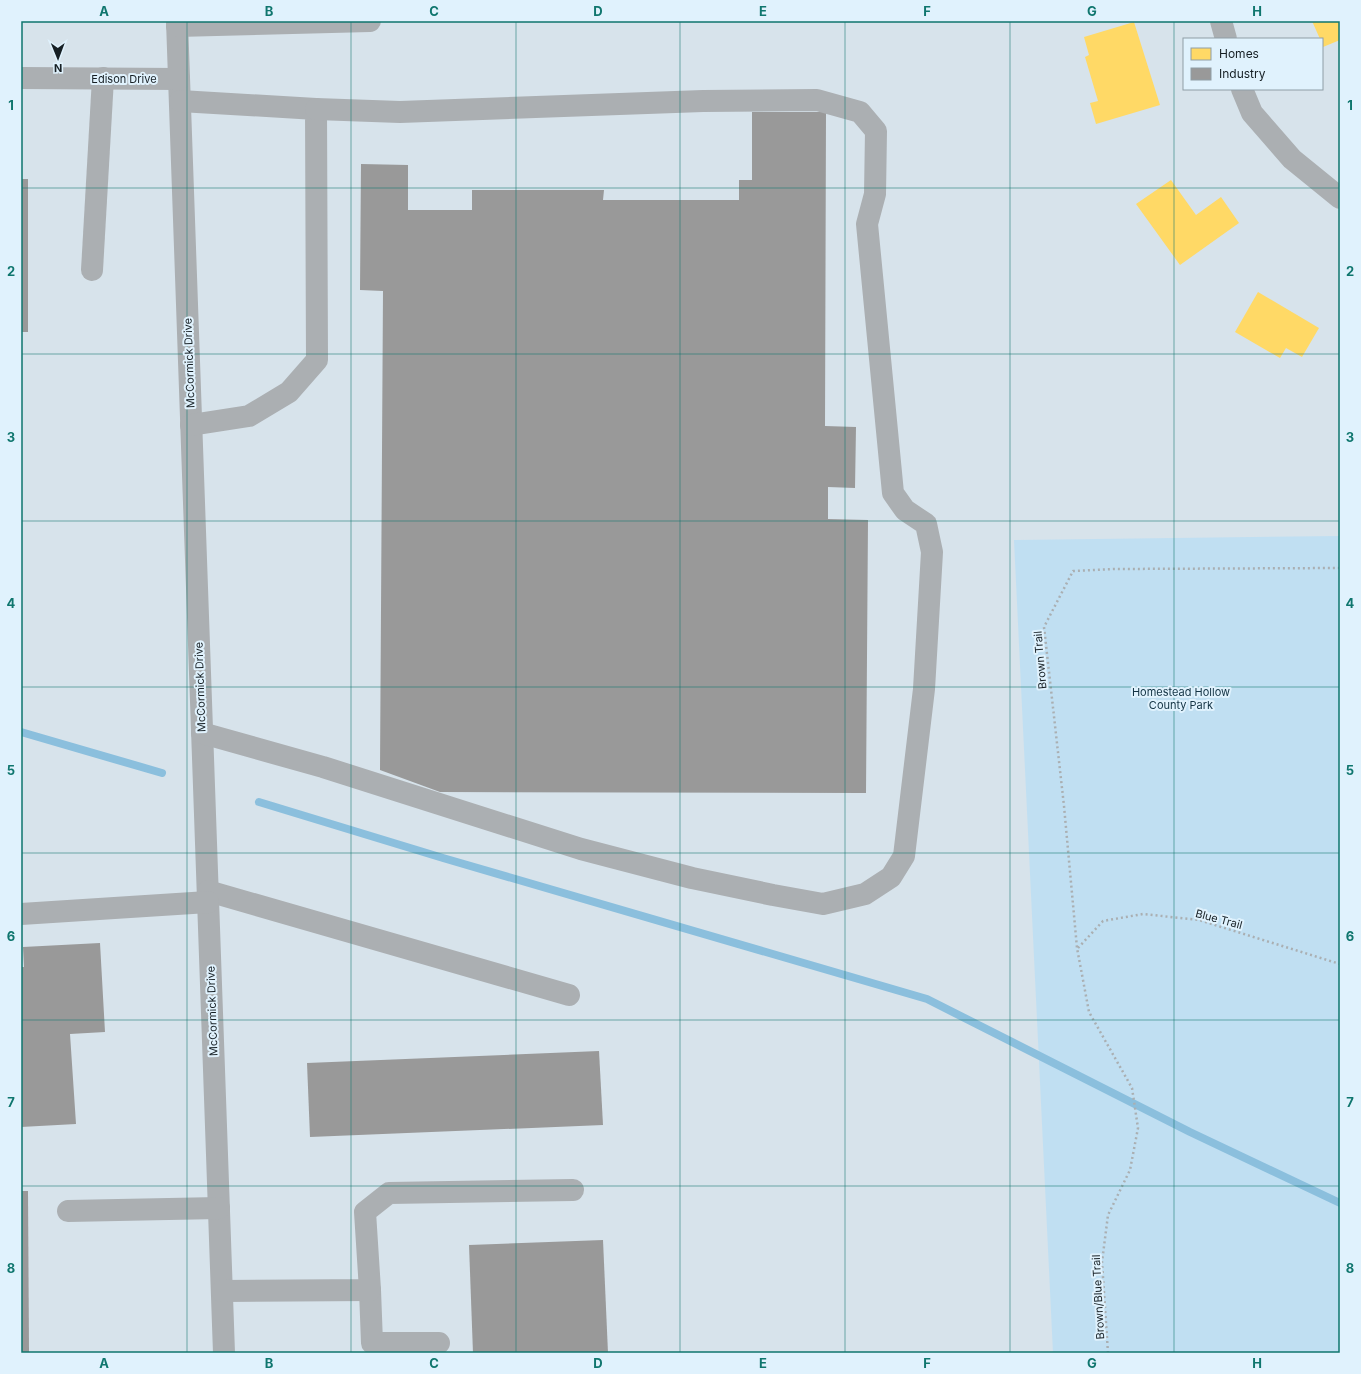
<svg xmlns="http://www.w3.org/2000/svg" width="1361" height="1374" font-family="Inter,sans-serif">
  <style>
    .green { fill: #c0dff2 }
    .homes { fill: #ffd966 }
    .industry { fill: #999 }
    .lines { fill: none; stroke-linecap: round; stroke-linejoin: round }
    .stream { stroke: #8bbfdd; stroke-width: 8 }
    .path { stroke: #aaafb2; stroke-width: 2.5; stroke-dasharray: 2 3; stroke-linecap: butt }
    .minor { stroke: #abafb2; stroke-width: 22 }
    .grid { fill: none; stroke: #0f766e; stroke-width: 1; stroke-opacity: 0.55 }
    .labels { text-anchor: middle; stroke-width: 4; stroke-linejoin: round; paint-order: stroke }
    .street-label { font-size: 11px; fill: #161f24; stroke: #e0f2fd }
    .park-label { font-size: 11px; fill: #133344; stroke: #e0f2fd }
    .neatline { fill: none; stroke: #0f766e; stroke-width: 1.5 }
    .grid-label { font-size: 13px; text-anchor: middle; font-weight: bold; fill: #0f766e }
  </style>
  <rect width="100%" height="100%" fill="#d7e3eb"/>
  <!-- green -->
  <path class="green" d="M1340 536V1353H1053L1014 540Z"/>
  <!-- homes -->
  <g class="homes">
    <path d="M1312 21H1340V40L1323 47 1322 39H1320Z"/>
    <path d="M1134 22 1160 105 1096 124 1090 103 1098 101 1085 57 1089 55 1084 37Z"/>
    <path d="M1171 180 1196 215 1221 197 1239 223 1180 265 1136 204Z"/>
    <path d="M1258 292 1319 328 1302 357 1286 348 1280 358 1235 332Z"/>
  </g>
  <!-- industry -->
  <g class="industry">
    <path d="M752 112H826L825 426 856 427 855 488 828 487V519L868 520 866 793 440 792 380 770 383 291 360 290 361 164 408 165V210H472V190H604L603 200H739V180H752Z"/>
    <rect x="21" y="179" width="7" height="153"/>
    <path d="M100 943 105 1032 70 1034 76 1124 21 1127V967H24L23 947Z"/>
    <path d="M599 1051 603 1125 310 1137 307 1063Z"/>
    <path d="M21 1191H28L29 1353H21Z"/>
    <path d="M603 1240 608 1353H473L469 1245Z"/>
  </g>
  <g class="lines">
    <!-- stream -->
    <g class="stream">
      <path d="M21 732 162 773"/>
      <path d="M259 802 443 858 927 999 1190 1132 1340 1203"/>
    </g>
    <!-- path -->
    <g class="path">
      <path d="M1078 948 1103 921 1143 914 1199 920 1340 964"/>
      <path d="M1108 1353 1102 1262 1108 1215 1130 1170 1138 1128 1132 1088 1089 1012 1077 948 1064 806 1044 627 1073 571 1115 569 1340 568"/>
    </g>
    <!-- minor -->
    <g class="minor">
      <path d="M177 21 224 1353"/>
      <path d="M1221 21 1226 39"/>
      <path d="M177 26 370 21"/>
      <path d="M21 78 179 79"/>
      <path d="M1242 89 1252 113 1292 159 1340 198"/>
      <path d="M180 101 316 109 317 360 289 392 249 416 191 425"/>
      <path d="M92 270 103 78"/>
      <path d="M202 733 323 767 581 849 692 878 773 895 823 904 865 894 891 877 904 856 924 689 932 552 926 524 905 510 893 493 867 224 875 194 876 131 860 112 817 100 703 101 400 112 316 109"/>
      <path d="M208 891 569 995"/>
      <path d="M21 914 208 902"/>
      <path d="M68 1211 219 1208"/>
      <path d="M370 1290 372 1343H439"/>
      <path d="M222 1291 370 1290 365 1212 389 1193 573 1190"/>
    </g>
  </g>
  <!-- grid -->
  <path class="grid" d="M187 21V1353M351 21V1353M516 21V1353M680 21V1353M845 21V1353M1010 21V1353M1174 21V1353M21 188H1340M21 354H1340M21 521H1340M21 687H1340M21 853H1340M21 1020H1340M21 1186H1340"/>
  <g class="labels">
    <!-- street labels -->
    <g class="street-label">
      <text x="124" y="83">Edison Drive</text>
      <text transform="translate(189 363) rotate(-92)" y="4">McCormick Drive</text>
      <text transform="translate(1040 660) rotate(-95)" y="4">Brown Trail</text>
      <text transform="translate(200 687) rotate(-92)" y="4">McCormick Drive</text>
      <text transform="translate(1219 919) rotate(15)" y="4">Blue Trail</text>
      <text transform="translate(212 1011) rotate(-92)" y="4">McCormick Drive</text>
      <text transform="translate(1098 1297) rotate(-93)" y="4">Brown/Blue Trail</text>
    </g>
    <!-- park labels -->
    <g class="park-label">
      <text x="1181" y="696">Homestead Hollow<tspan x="1181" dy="13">County Park</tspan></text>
    </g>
  </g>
  <!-- border -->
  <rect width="1361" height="1374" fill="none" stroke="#e0f2fd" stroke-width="44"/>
  <!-- legend -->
  <rect x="1183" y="38" width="140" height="52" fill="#e0f2fd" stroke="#8f9ea6"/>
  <rect x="1191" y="48" width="20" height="12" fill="#ffd966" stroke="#8f9ea6"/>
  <text x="1219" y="58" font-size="12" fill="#161f24">Homes</text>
  <rect x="1191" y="68" width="20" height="12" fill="#999999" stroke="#8f9ea6"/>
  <text x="1219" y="78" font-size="12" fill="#161f24">Industry</text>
  <!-- north arrow -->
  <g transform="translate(58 58) rotate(179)" stroke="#e0f2fd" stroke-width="3" paint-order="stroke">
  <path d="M0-3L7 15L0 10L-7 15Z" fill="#161f24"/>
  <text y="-6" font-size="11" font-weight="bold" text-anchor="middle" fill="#161f24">N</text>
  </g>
  <rect x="22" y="22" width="1317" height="1330" class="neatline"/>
  <g class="grid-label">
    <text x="104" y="16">A</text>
    <text x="269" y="16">B</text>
    <text x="434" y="16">C</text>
    <text x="598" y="16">D</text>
    <text x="763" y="16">E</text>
    <text x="927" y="16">F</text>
    <text x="1092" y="16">G</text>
    <text x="1257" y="16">H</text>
    <text x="11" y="110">1</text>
    <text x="1350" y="110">1</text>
    <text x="11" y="276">2</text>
    <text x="1350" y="276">2</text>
    <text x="11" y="442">3</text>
    <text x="1350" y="442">3</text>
    <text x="11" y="608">4</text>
    <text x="1350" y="608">4</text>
    <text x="11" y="775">5</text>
    <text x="1350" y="775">5</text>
    <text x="11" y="941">6</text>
    <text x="1350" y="941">6</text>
    <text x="11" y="1107">7</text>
    <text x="1350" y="1107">7</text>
    <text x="11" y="1273">8</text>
    <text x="1350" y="1273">8</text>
    <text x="104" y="1368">A</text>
    <text x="269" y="1368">B</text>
    <text x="434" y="1368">C</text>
    <text x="598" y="1368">D</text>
    <text x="763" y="1368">E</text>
    <text x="927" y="1368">F</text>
    <text x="1092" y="1368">G</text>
    <text x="1257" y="1368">H</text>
  </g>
</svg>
